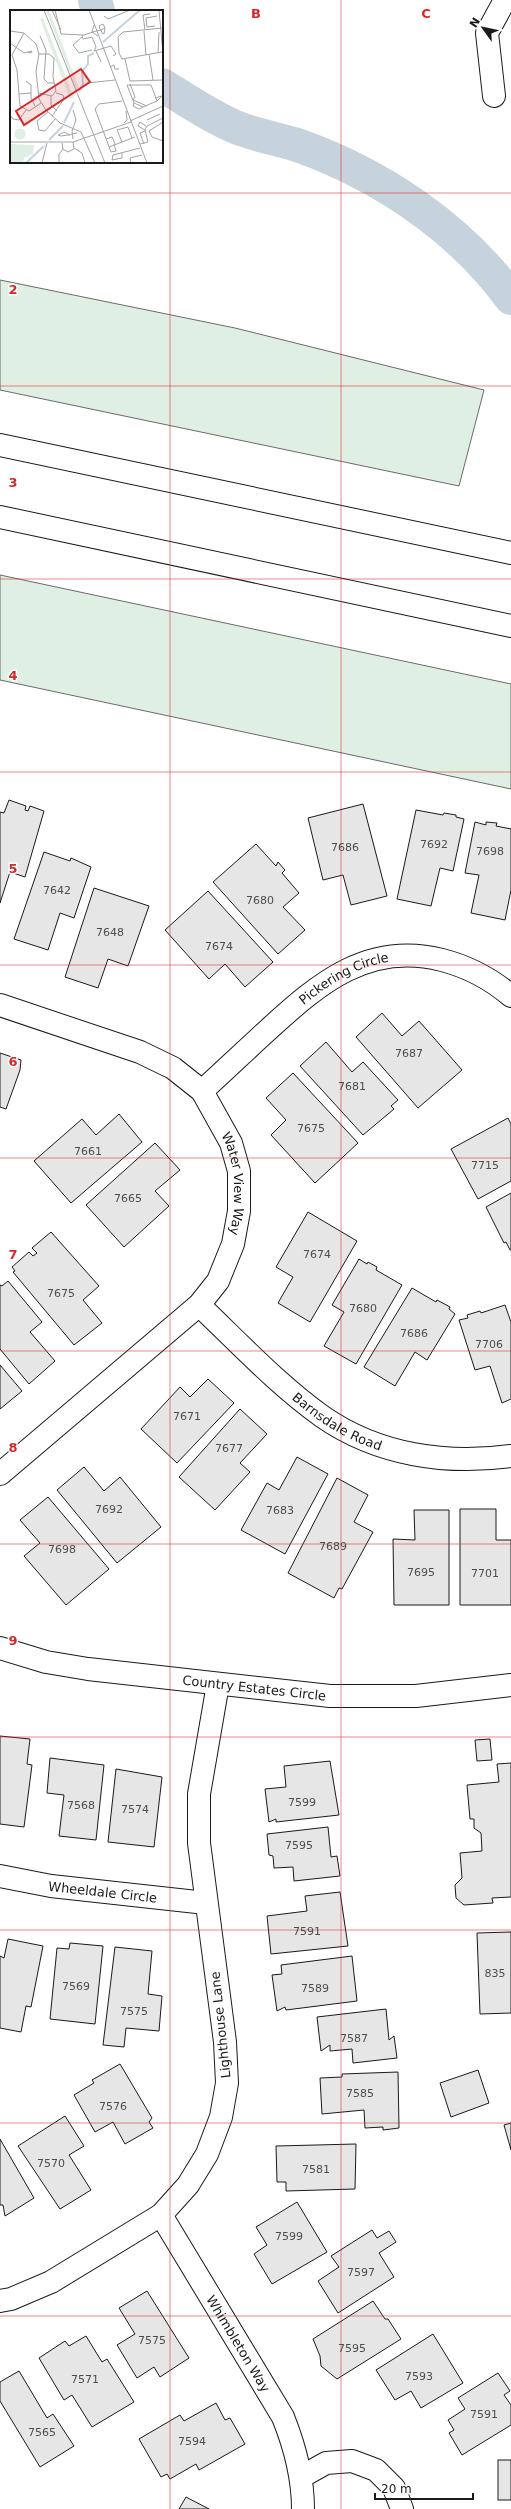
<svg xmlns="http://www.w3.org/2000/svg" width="511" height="2509" font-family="'DejaVu Sans',sans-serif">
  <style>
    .green { fill: #e0efe3; stroke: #6a6a6a }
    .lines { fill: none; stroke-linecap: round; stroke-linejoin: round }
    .canal { stroke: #c6d2dc; stroke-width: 34 }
    .building { fill: #e6e6e6; stroke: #1a1a1a }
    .street-casing { stroke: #1a1a1a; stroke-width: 24 }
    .highway-casing { stroke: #1a1a1a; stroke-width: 24 }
    .street { stroke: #fff; stroke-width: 22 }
    .highway { stroke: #fff; stroke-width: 22 }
    .grid { fill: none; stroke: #d62828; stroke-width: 1; stroke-opacity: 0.55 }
    .labels { text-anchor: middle; stroke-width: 3; stroke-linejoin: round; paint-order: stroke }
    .number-label { font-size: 11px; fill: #4d4d4d }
    .street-label { font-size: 13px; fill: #1a1a1a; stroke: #fff }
    .inset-river { fill: none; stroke: #c6d2dc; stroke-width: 2 }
    .inset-road { fill: none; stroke: #a3a3a3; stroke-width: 1 }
    .view { fill: #d62828; fill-opacity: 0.15; stroke: #d62828; stroke-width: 2 }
    .inset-edge { fill: none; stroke: #1a1a1a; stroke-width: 2 }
    .grid-label { font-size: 13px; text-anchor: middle; font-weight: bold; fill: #d62828; stroke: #fff; stroke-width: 3; stroke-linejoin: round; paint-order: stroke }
  </style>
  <rect width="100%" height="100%" fill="#fff"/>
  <!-- green -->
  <g class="green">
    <path d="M0 280 235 328 484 390 459 486 0 390Z"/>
    <path d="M0 575 511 684V789L0 680Z"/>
  </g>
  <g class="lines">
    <!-- canal -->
    <g class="canal">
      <path d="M95 0 98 11"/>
      <path d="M162 85C185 99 208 115 233 126 254 135 278 139 300 146 381 175 460 228 511 298"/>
    </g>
  </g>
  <!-- building -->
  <g class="building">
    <path d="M9 800 26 806 25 810 28 811 30 806 44 811 25 877 10 872 0 903V812L4 813Z"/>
    <path d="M363 804 387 896 351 905 343 875 323 880 308 818Z"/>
    <path d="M416 810 443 815 444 813 456 815V817L464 819 453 871 440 868 431 906 397 899Z"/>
    <path d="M475 822 486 825V822L497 823 496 826 511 829V890L505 920 471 913 479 875 465 873Z"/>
    <path d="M256 844 276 866 278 862 285 870 282 873 299 893 283 907 305 930 278 954 213 882Z"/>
    <path d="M44 852 70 861 71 858 91 867 74 918 60 913 48 950 14 939Z"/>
    <path d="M94 888 149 906 128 966 108 959 98 988 65 977Z"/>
    <path d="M208 891 273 962 245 987 225 964 209 979 165 930Z"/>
    <path d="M382 1013 402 1036 419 1021 462 1070 418 1108 356 1037Z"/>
    <path d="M326 1042 352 1072 363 1062 398 1100 391 1106 394 1109 363 1135 300 1066Z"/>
    <path d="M0 1053 21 1060 20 1070 6 1109 0 1107Z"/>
    <path d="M293 1073 358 1143 315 1183 271 1135 286 1120 266 1098Z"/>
    <path d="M119 1114 142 1142 71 1203 34 1161 82 1119 96 1135Z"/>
    <path d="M508 1118 511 1124V1181L478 1199 451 1149Z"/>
    <path d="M155 1143 180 1170 155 1191 169 1206 124 1247 86 1205Z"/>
    <path d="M511 1193V1250H510L506 1242 504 1243 486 1207Z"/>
    <path d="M308 1212 357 1241 310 1322 278 1303 293 1277 276 1267Z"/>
    <path d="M51 1232 99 1286 83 1300 102 1323 74 1345 13 1272 15 1271 12 1267 29 1252 33 1256 37 1253 32 1248Z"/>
    <path d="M359 1259 367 1264 368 1262 377 1267 376 1270 402 1285 356 1364 324 1346 344 1312 332 1305Z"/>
    <path d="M8 1281 42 1322 30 1332 55 1361 29 1384 0 1349V1285L2 1286Z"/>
    <path d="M412 1288 436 1302 437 1300 450 1307 449 1309 455 1314 427 1360 415 1352 395 1386 364 1367Z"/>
    <path d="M505 1305 511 1322V1399L502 1403 490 1366 475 1370 459 1320 468 1318 467 1315 480 1311 481 1313Z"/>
    <path d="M0 1365 22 1391 0 1409Z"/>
    <path d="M208 1379 234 1403 177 1463 141 1429 180 1387 190 1397Z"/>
    <path d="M240 1409 267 1434 240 1463 250 1472 215 1510 179 1477Z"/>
    <path d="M297 1457 328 1474 285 1554 241 1530 267 1483 279 1490Z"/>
    <path d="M84 1467 104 1491 120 1477 161 1527 117 1563 57 1490Z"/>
    <path d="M337 1478 368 1495 354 1522 373 1532 342 1589 339 1588 334 1598 288 1573Z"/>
    <path d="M48 1497 109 1569 66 1605 24 1556 40 1543 20 1520Z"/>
    <path d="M460 1509H496V1540H511V1605H460Z"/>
    <path d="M414 1510H449V1605H394L393 1539 415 1540Z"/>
    <path d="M0 1736 30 1739 27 1764 32 1765 24 1827 0 1824Z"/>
    <path d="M490 1739 492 1760 477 1761 475 1740Z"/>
    <path d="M50 1758 104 1765 96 1840 59 1836 64 1795 47 1793Z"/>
    <path d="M330 1761 339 1815 276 1822V1819L269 1822 265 1789 286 1787 284 1766Z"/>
    <path d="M511 1763V1897L492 1898 493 1903 464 1905 456 1898 455 1885 462 1878 460 1853 482 1851 481 1833 474 1828V1819H470L467 1785 499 1782 497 1764Z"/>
    <path d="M116 1769 162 1777 154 1847 108 1842Z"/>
    <path d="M328 1827 331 1857 337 1856 340 1876 294 1881 293 1867 274 1868 273 1856 269 1855 267 1834Z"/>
    <path d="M340 1892 348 1946 271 1954 267 1916 307 1911 305 1896Z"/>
    <path d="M511 1932V2013L480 2014 477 1933Z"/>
    <path d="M8 1939 43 1946 31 2007 26 2006 21 2032 0 2028V1956L4 1958Z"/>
    <path d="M70 1943 103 1946 95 2024 50 2019 57 1948 69 1949Z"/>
    <path d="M115 1947 152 1951 148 1994 162 1996 159 2031 126 2028 124 2047 103 2045Z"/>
    <path d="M352 1956 357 2001 286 2010 285 2007 277 2011 272 1975 282 1974 281 1965Z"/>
    <path d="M386 2009 389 2040 394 2036 397 2058 353 2063 352 2049 330 2051V2045L321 2051 317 2017Z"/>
    <path d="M120 2064 152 2118 149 2122 153 2128 125 2144 113 2122 95 2132 74 2095 94 2083 92 2080Z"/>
    <path d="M478 2070 489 2103 451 2117 440 2083Z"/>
    <path d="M398 2072 399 2128 383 2130V2127L365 2128 364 2110 322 2114 320 2078 342 2077V2074Z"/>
    <path d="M65 2116 84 2146 69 2155 91 2190 60 2209 18 2146Z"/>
    <path d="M511 2123V2150L504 2125Z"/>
    <path d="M0 2139 34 2198 5 2216 3 2205H0Z"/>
    <path d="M356 2144 355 2189 286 2191V2182H277L276 2146Z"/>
    <path d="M297 2202 327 2252 272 2284 254 2254 267 2245 256 2227Z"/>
    <path d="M372 2230 377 2238 389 2231 396 2242 379 2253 394 2277 338 2313 318 2281 339 2267 331 2256Z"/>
    <path d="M147 2291 189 2358 160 2377 154 2367 137 2378 117 2345 135 2334 119 2308Z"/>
    <path d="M373 2301 385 2319H388L401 2339 337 2379 321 2366 320 2356 313 2339Z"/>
    <path d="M433 2334 463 2383 421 2408 411 2391 395 2400 376 2370Z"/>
    <path d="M86 2336 102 2362 107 2359 134 2402 92 2427 72 2395 64 2400 39 2358 65 2341 69 2346Z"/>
    <path d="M19 2371 47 2418 53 2414 74 2446 40 2467 0 2401V2382Z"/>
    <path d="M498 2373 510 2391 504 2395 511 2405V2425L462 2455 449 2433 454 2430 448 2420 465 2409 458 2398Z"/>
    <path d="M216 2403 225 2420 230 2418 245 2444 199 2470 196 2464 170 2479 167 2474 161 2477 139 2439 180 2415 184 2421Z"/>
    <rect x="498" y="2460" width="13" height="40"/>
    <path d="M186 2497 209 2509H179Z"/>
  </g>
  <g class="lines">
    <defs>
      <g id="street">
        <path d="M494 96 487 33 505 0"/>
        <path id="s1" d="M0 1005 140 1052 173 1068 202 1091 231 1143 239 1171V1211L233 1244 218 1281 199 1305 0 1474"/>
        <path id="s2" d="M202 1091C224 1071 246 1050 269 1029 319 983 369 941 442 960 469 967 490 978 511 996"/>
        <path id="s3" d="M199 1305C239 1343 278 1385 323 1417 378 1455 446 1465 511 1456"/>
        <path id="s4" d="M0 1648 46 1662 88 1669 330 1696H416L511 1685"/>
        <path id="s5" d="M0 1876 51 1886 206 1903"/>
        <path id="s6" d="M161 2215 283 2417C295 2447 303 2476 303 2509"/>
        <path d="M0 2301 11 2299 51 2282 161 2215 188 2185 207 2154 221 2117 227 2083 225 2042 199 1843V1794L218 1684"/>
        <path d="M301 2477 326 2463 352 2461 376 2470 394 2488 402 2509"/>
      </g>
      <g id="highway">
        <path d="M0 445 511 553"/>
        <path d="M0 517 511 626"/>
      </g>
    </defs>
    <!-- street casing -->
    <use href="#street" class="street-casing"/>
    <!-- highway casing -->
    <use href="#highway" class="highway-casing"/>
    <!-- street -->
    <use href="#street" class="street"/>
    <!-- highway -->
    <use href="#highway" class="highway"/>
  </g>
  <!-- grid -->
  <path class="grid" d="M170 0V2509M341 0V2509M0 193H511M0 386H511M0 579H511M0 772H511M0 965H511M0 1158H511M0 1351H511M0 1544H511M0 1737H511M0 1930H511M0 2123H511M0 2316H511"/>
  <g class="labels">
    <!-- number labels -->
    <g class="number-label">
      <text x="434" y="848">7692</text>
      <text x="345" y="851">7686</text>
      <text x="490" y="855">7698</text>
      <text x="57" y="894">7642</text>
      <text x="260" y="904">7680</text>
      <text x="110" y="936">7648</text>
      <text x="219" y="950">7674</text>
      <text x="409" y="1057">7687</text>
      <text x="352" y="1090">7681</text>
      <text x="311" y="1132">7675</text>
      <text x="88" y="1155">7661</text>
      <text x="485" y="1169">7715</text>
      <text x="128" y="1202">7665</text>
      <text x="317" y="1258">7674</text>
      <text x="61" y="1297">7675</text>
      <text x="363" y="1312">7680</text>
      <text x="414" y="1337">7686</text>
      <text x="489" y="1348">7706</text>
      <text x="187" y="1420">7671</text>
      <text x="229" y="1452">7677</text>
      <text x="109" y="1513">7692</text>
      <text x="280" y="1514">7683</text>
      <text x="333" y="1550">7689</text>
      <text x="62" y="1553">7698</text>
      <text x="421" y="1576">7695</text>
      <text x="485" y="1577">7701</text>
      <text x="302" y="1806">7599</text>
      <text x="81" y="1809">7568</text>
      <text x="135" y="1813">7574</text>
      <text x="299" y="1849">7595</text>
      <text x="307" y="1935">7591</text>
      <text x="495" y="1977">835</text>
      <text x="76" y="1990">7569</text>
      <text x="315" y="1992">7589</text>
      <text x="134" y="2015">7575</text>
      <text x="354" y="2042">7587</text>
      <text x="360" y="2097">7585</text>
      <text x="113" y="2110">7576</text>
      <text x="51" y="2167">7570</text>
      <text x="316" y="2173">7581</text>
      <text x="289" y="2240">7599</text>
      <text x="361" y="2276">7597</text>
      <text x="152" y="2344">7575</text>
      <text x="352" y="2352">7595</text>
      <text x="419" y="2380">7593</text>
      <text x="85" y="2383">7571</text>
      <text x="484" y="2418">7591</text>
      <text x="42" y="2436">7565</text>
      <text x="192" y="2445">7594</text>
    </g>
    <!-- street labels -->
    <g class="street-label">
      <text dy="5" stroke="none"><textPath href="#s2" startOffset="183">Pickering Circle</textPath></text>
      <text dy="5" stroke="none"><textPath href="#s1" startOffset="322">Water View Way</textPath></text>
      <text dy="5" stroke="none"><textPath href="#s3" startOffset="182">Barnsdale Road</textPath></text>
      <text dy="5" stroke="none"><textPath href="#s4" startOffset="258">Country Estates Circle</textPath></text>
      <text dy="5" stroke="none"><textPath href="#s5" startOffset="104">Wheeldale Circle</textPath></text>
      <text transform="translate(220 2025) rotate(-96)" y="5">Lighthouse Lane</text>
      <text dy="5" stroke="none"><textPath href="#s6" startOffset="150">Whimbleton Way</textPath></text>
    </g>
  </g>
  <!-- overview -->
  <g transform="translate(10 10)">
    <rect width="153" height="153" fill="#fff"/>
    <path d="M36 0H39L69 78 66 79ZM33 8 64 88 60 89 30 9ZM4.5 124a5.5 5.5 0 1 1 11 0a5.5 5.5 0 1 1-11 0ZM0 134 24 135 23 144 14 148 13 153H0Z" fill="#e0efe3"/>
    <path class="inset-river" d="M93 32 130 0M69 82 73 74 72 62 78 54V46L84 43M54 113 64 92M39 130 53 116M16 153 34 136"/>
    <path class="inset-road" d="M34 0 95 153M42 0 51 20M45 0 51 24 74 25 86 21 90 20H91L95 18 93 14 89 16 90 19 91 20 92 23 94 24 95 18M79 0 137 153M149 0 153 44M94 6 98 9 120 0M84 15 82 22 88 26M145 16 137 17 136 8 147 6M135 20 133 5 140 4M0 21 14 23 26 34 29 44 26 61 29 89 36 100 50 113 71 122 85 153M134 21 136 45M14 23 2 45 7 60 10 96 19 101 31 93M72 25 73 29 82 27 86 37 84 41 101 36 106 44 103 46M30 26 36 40 34 69 38 73H44M72 27 63 35 69 43 82 40M0 33 14 43 22 41 21 43 18 42M86 41 91 52M152 42 112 49 109 43 108 27 113 22 153 18M148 43 149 22M139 44 143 70M115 49 120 71 153 70M100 57 104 55 105 59H109M16 71 21 75V88L25 96M77 73 105 70M120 74 125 87 123 90M117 75H141L147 91 133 97 124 93ZM28 83 42 86 46 81 43 67 44 48 39 44H29M9 84 21 83M41 86V95L47 101M145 88 152 86 147 91M123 90 137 96M124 93 123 96 129 99 133 97M63 100 66 110 62 121 63 129M38 102 27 111 29 120 35 121 45 109M0 105 3 109 9 110 16 100M42 106 54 89 53 85 46 83M137 110 150 104M120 111 153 96M153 112 139 121 142 127 153 131M114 113 117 110 116 101M107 120 118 117 122 128M107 120 112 132M135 120 128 116 130 112 136 116M60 125 54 122 48 125 51 126 58 125H60L62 124 67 123M96 129 102 127 105 134M0 132H63L121 112M52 133 53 139 58 142 64 139 63 132M104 134 106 141 101 142 85 99 89 94 112 91M130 134 138 132 135 120 137 116 153 108M134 134 130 123 135 121M99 137 125 127M64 138 72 143 75 153M112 143V148L102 150 103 145 130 138M32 153 37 133M49 153V144L53 139M121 153 120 148 132 145"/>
    <path class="view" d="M71 59 80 72 14 115 6 101Z"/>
    <rect width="153" height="153" class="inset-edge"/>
  </g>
  <g class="grid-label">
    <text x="256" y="18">B</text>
    <text x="426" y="18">C</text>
    <text x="13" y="294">2</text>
    <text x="13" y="487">3</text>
    <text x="13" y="680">4</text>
    <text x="13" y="873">5</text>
    <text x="13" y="1066">6</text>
    <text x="13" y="1259">7</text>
    <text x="13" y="1452">8</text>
    <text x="13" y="1645">9</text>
  </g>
  <!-- north arrow -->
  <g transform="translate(483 28) rotate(303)" stroke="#ffffff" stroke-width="3" paint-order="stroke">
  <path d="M0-3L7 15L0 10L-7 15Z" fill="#1a1a1a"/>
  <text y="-6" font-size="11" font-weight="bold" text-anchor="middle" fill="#1a1a1a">N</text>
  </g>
  <!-- scale -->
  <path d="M375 2493v6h98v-6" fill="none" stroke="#1a1a1a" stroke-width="2"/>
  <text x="381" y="2493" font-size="12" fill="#1a1a1a" stroke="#ffffff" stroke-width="3" paint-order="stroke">20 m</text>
</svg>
